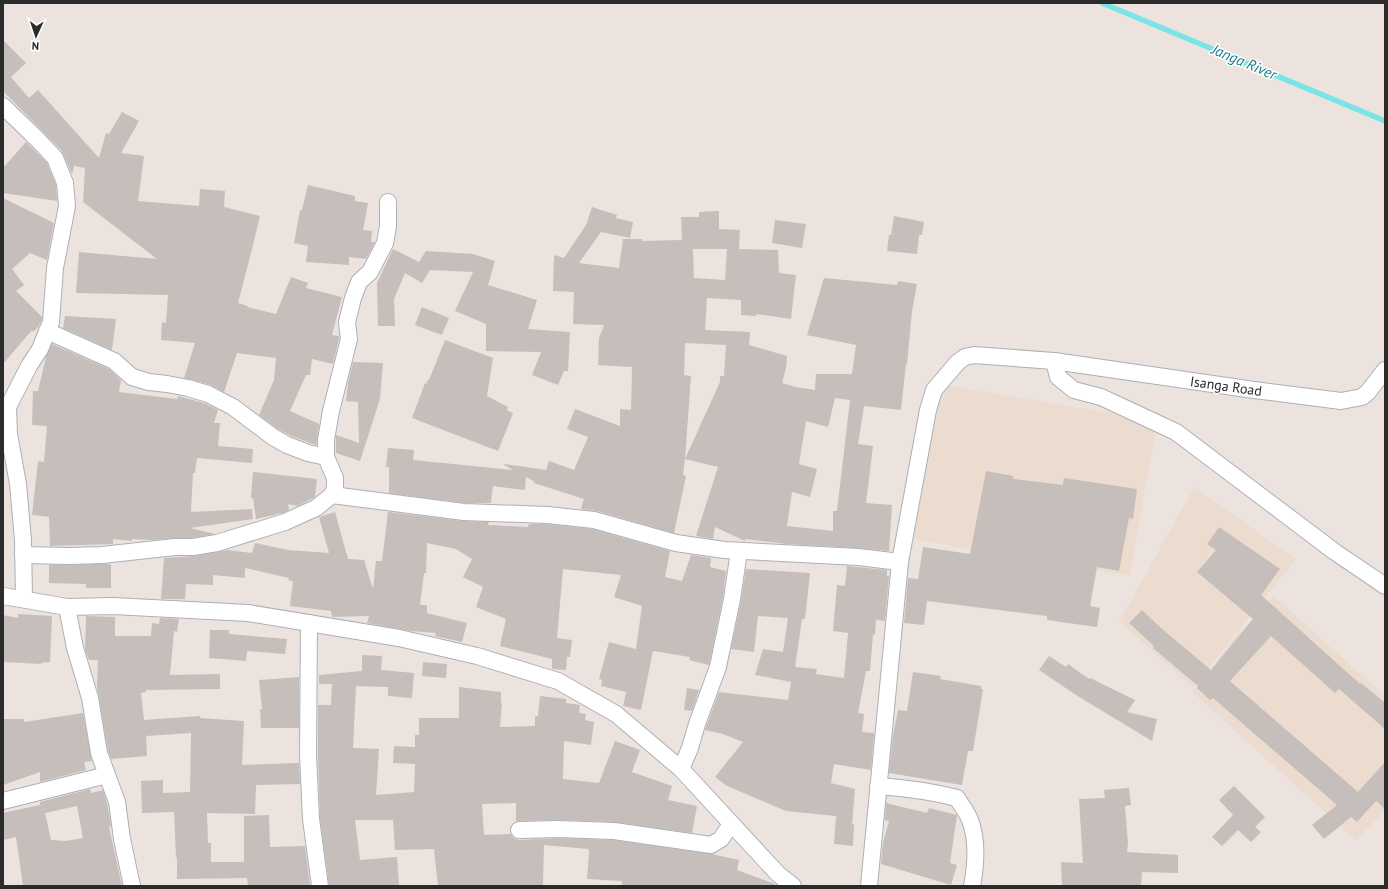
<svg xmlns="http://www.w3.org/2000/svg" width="1388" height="889" font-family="'PT Sans',sans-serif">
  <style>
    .education { fill: #ecdcd0 }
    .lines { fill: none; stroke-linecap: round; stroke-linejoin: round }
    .stream { stroke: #7ae4e6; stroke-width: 5.5 }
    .building { fill: #c5beba; fill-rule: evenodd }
    .street-casing { stroke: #abb0b7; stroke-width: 18 }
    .street { stroke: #fff; stroke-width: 16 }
    .labels { text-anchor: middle; stroke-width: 3; stroke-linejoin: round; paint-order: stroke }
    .street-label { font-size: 14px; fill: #2b2b2b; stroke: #fff }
    .water-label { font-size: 15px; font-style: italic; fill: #17818d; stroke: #fff }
  </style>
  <rect width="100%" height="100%" fill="#ece3df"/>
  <!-- education -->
  <g class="education">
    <path d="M939 384 1157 421 1130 576 912 539Z"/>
    <path d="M1194 487 1296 559 1193 687 1119 622Z"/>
    <path d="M1274 596 1385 696V811L1356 840 1192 692 1215 666 1218 659 1235 637Z"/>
  </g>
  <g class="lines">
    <!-- stream -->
    <path class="stream" d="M1102 3 1385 121"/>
  </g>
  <!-- building -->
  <g class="building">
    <path d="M3 40 26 63 11 77 29 98 38 90 99 158 106 133 109 134 122 112 139 121 121 153 144 156 138 201 199 206 200 189 225 191 224 207 260 216 250 257 238 303 248 306 247 307 276 314 291 277 308 283 306 288 342 297 332 335 339 336V338L333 364 312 359 310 375H306L290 411 319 424 316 445 291 436 278 429 259 415 274 380 276 358 237 353 224 392 211 385 184 378 195 343 161 340 162 322 166 323 168 295 76 293 79 252 157 259 83 202 85 168 74 166 72 174 62 151 3 91Z"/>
    <path d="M26 142 47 163 56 185 57 201 3 193V168Z"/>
    <path d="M308 185 355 196V201L368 203 363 230 372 231 371 242H375L366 259 349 257V265L306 262 308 246 294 243 300 210H302Z"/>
    <path d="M3 198 54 223 47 260 30 253 12 269 24 285 16 291 42 317V320L38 327 33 332 32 330 3 364Z"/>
    <path d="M592 207 617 215 616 218 633 222 630 238 601 232 579 263 619 268 623 239H642V241L682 240 681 217H699V212L719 211V229L740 230 739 249 778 250 779 273 796 275 791 319 756 314V316L741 315V300L707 298 705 330 750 332 749 345 787 356 786 368 782 383 796 387 815 390 816 374H852L856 345 807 335 824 278 897 285 898 281 917 284 912 311 907 364H906L901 410 864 406 858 444 873 446 866 503 892 505 889 551 858 548 787 544 746 539 745 541 715 527 713 539 696 536 718 467 685 459 683 475 686 476 674 533 597 511 581 509 584 499 534 483 535 482 526 477 525 490 493 486 491 503H465L389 493V467H386L388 448 414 450 413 460 513 470 504 465 505 464 546 470 549 461 574 470 588 437 567 429 575 409 620 426V409L631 410 632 367 598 365 599 338 604 325 573 324 574 292 553 291 554 255 564 258 586 225ZM693 249H727L725 280 694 278ZM685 343 726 345 724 376H720V382L685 459 691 376 684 375ZM835 398 850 400 837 511H833V531L787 526 792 492 810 497 817 469 799 464 806 421 828 427Z"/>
    <path d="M894 216 924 222 922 235H919L917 254 887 251 889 235H891Z"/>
    <path d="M775 220 806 224 802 248 772 243Z"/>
    <path d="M393 249 419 262 426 251 473 254 495 261 488 285 537 300 528 329 570 332 568 371H564L558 385 532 375 541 352 486 351V324L455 311 473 272 430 270 422 283 405 273 394 299 395 326H378L377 283Z"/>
    <path d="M422 307 449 318 442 335 415 325Z"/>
    <path d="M65 316 116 319 112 350 63 328Z"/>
    <path d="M445 340 493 358 487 396 508 407 507 410 513 413 498 451 412 418 425 383 426 384 428 380H429Z"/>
    <path d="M52 344 109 369 121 380 119 392 177 399 178 396 204 403 218 410 214 423H220L218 446 253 449 252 463 197 458 195 473H193L191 512 252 509 253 519 190 528 215 534 192 538H174L152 540 132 539V541L113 539V544L50 546 49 517 32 515 38 461 44 462 47 426 32 425 33 391H38L46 357Z"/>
    <path d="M353 362 383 363 380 399 360 461 336 453V435L359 443 358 402 346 401 348 383Z"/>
    <path d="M986 471 1013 476V479L1063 485 1064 478 1137 489 1133 519 1129 518 1119 571 1097 567 1090 606 1100 608 1097 627 1047 620V616L927 601 924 625 904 623 908 578 918 579 923 547 970 554Z"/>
    <path d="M253 472 317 479 315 497 298 506 288 504 289 510 282 513 256 519 253 498H251Z"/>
    <path d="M335 512 348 559 364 560 373 589 376 561H382L388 512 463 521 489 522 488 525 528 527 529 524H547L592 529 670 551 665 577 682 581 691 555 711 558 710 567 726 571 723 597 709 665 689 660 690 657 653 651 641 710 623 706 626 692 601 686 602 680 599 679 609 642 636 649 642 606 614 597 621 575 563 569 557 638 572 640 570 657H567L566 670 552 669V659L500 646 506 619 476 607 483 587 463 577 472 559 456 549 427 543 426 573H424L420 605H427V613L467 623 462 642 435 636 436 633 411 631 367 623 369 616 332 617 331 611 290 606 293 581 288 580 289 578 245 568V578L213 575V585L186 584 185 599H161L164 558 194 556 227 550 252 553 255 543 288 550 329 553 319 517Z"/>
    <path d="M1219 527 1280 569 1261 595 1360 684 1361 683 1385 703V729L1339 689 1335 693 1271 636 1230 681 1358 792 1385 762V809L1376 801 1357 822 1351 817 1324 839 1312 825 1337 805 1213 698 1210 700 1197 688 1198 686 1153 648 1154 646 1129 623 1142 610 1161 628 1211 670 1253 619 1197 572 1216 550 1207 544Z"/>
    <path d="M102 564H111V588H86V584L49 583V565Z"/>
    <path d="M847 566 887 570V576H889L885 621 876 620 875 635 873 634 870 671H866L858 713 864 714 862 732 874 733 871 770 834 764 831 783 855 789 852 824H854L853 846 834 844 836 816 786 811 727 786 715 777 743 742 723 734 705 730 719 692 788 700 791 682 755 675 763 649 783 652 788 618 758 616 754 652 731 649 741 601 746 569 810 573 805 619H802L795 667 817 669 816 674 844 678 848 633 833 631 837 585 845 586Z"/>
    <path d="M18 614 52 616 50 662 41 663V664L3 662V615L18 618Z"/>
    <path d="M86 616 115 617V636H151L152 623 159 624 160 618 179 619 177 632 174 631 170 675 220 674V689L146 690V692L141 693 144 720 200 716V718L244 721 242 765 299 763 300 784 256 785 255 814 207 813 208 843H211V862H244V816L269 815 270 847 305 846 310 886H248L247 878 177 879V857H176L174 812 142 813 141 781 163 780V793L190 792 191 733 146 736 147 756 111 759 108 751 99 696 97 687 98 660H89L85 650Z"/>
    <path d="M210 630H229V634L287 639 285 654 247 651 246 661 209 658Z"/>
    <path d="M362 655 382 656 381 670 414 673 412 698 388 696V687L356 686 353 748 379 749 376 795 414 792 415 764 393 763 394 746 415 747V735H419V718H459V687L501 692V703H502L500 727 535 726V716H538L540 696 566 699V703L580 705 579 713 586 714 585 720 594 722 591 745 564 741 563 779 599 783 615 741 640 750 632 772 672 786 668 800 697 806 692 833 614 822 558 820 516 821V803L482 804 484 835 510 834 514 838 519 840 558 838 613 840 711 854 739 860 737 870 775 884 774 886H622V881L587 879 589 851 588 849 544 845 543 886H438L434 849 395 850 393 820H355L360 860 397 857 399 886 329 885 320 818 318 755V705H331L332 684H319V675L362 671Z"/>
    <path d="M1049 656 1066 667 1068 664 1089 679 1090 678 1135 700 1127 712 1157 719 1152 741 1076 695 1039 670Z"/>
    <path d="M423 662 447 664 446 678 422 676Z"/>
    <path d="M913 672 941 676 940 679 981 686V689H983L973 751H968L962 785 889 773 893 735 898 710 907 711Z"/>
    <path d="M299 677V728H261L260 709H262L259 680Z"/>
    <path d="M687 688 699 690 692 711 684 710Z"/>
    <path d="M83 713 92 761 84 762 86 770 40 782V772L3 785V719H24V722Z"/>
    <path d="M1234 786 1265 817 1255 827 1261 832 1251 842 1238 830 1222 846 1212 837 1233 815 1219 800Z"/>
    <path d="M1129 788 1131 805 1125 806 1128 843 1127 852 1178 855V873L1142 872 1141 886H1062L1061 862 1083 863 1079 799 1105 798 1104 790Z"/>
    <path d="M90 789 91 793 103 790 107 803 111 826 109 827 122 886H23L16 837 3 840V813L40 805V802ZM77 806 83 838 66 841 51 840 45 813Z"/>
    <path d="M886 803 927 813 929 808 957 815 950 863 957 865 951 885 881 864 883 843 889 821 885 820Z"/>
  </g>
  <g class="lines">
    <defs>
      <g id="street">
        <path d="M3 106 37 139 55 158 65 183 67 206 55 268 51 322 40 349 29 366 8 407 9 434 18 484 23 540 24 599"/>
        <path d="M47 331 114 361 132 377 149 382 167 384 188 388 208 394 233 407 273 437 287 445 308 453 326 457"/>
        <path d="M1054 361 1254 390 1341 401 1362 397 1368 392 1385 370"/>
        <path d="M332 495 464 512 548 515 594 520 676 543 724 550 858 557 900 562"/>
        <path d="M23 555 69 556 102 555 175 547H193L217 543 285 522 316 508 332 495 335 488V478L326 457V440L331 411 349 339 347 322 353 298 359 282 370 272 385 243 388 226V202"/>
        <path d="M3 596 67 607 113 606 248 613 399 638 477 656 558 681 616 714 681 769 778 874 793 886"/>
        <path d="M67 607 75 648 90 698 99 753 117 802 122 839 132 886"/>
        <path d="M309 623 308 755 311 819 320 886"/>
        <path d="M681 769 690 748 697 724 718 667 732 599 739 551"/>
        <path d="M878 786C905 788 930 791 957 798 961 805 967 812 970 820 978 841 976 865 972 886"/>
        <path d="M3 801 107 775"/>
        <path d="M519 830 558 829 614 831 711 845 721 839 731 824"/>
        <path d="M869 886 900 562 928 410 934 390 958 362 965 357 974 355 1054 361 1058 377 1074 390 1101 397 1176 432 1335 552 1385 586"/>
      </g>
    </defs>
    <!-- street casing -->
    <use href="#street" class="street-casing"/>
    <!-- street -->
    <use href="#street" class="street"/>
  </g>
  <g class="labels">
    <!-- street labels -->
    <g class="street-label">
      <text transform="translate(1226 386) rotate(8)" y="5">Isanga Road</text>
    </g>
    <!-- water labels -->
    <g class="water-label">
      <text transform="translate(1244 62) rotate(23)" y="5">Janga River</text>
    </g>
  </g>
  <!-- border -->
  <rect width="1388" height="889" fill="none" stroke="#2b2b2b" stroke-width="8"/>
  <!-- north arrow -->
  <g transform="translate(36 36) rotate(183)" stroke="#ffffff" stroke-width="3" paint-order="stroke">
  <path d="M0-3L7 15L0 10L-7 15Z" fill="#2b2b2b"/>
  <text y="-6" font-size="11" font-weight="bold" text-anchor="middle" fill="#2b2b2b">N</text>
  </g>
</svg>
